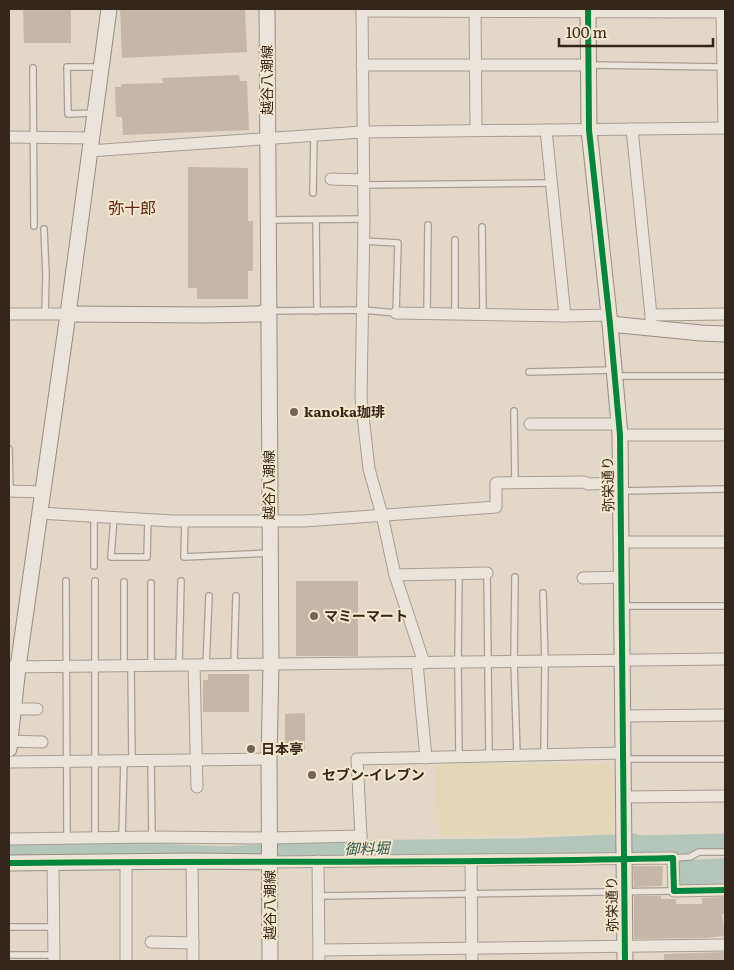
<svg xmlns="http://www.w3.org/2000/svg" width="734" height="970" font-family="Literata,'Noto Sans JP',serif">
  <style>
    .farmland { fill: #e4d7b7 }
    .water { fill: #b4c6ba }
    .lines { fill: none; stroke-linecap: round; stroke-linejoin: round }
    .river { stroke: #b4c6ba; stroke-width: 19 }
    .building { fill: #c6b6a8 }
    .lane-casing { stroke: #a79d92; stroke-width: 8 }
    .street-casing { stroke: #a79d92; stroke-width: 13 }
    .secondary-casing { stroke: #978d81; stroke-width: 17 }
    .lane { stroke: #eae4da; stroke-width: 5.5 }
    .street { stroke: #eae4da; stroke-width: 11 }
    .secondary { stroke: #eae4da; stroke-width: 15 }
    .cycleway-casing { stroke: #f5e7cc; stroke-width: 9 }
    .cycleway { stroke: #00873e; stroke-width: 6 }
    .poi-dot { fill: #716457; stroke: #f5e7cc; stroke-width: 2 }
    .labels { text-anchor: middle; stroke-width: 4; stroke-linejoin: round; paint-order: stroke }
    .street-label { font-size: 14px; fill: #34261b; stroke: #f5e7cc }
    .poi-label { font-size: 14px; font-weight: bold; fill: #34261b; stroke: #f5e7cc; text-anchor: start }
    .water-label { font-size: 15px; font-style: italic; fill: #2a554f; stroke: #f5e7cc }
    .quarter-label { font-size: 16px; fill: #62241a; stroke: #f5e7cc }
  </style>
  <rect width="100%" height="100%" fill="#e3d8c7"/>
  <!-- farmland -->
  <path class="farmland" d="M435 764H611L613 834 439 836Z"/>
  <!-- water -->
  <path class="water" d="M725 858V884L674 886V861Z"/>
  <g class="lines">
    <!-- river -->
    <path class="river" d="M9 850 140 852 223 856 327 850 517 848 611 844 630 845 634 843 635 845 725 843"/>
  </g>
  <!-- building -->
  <g class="building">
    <path d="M23 9H71V43H24Z"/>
    <path d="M120 9H245L247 52 122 58Z"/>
    <path d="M239 75 240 81H247L249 130 123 135 122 117H116L115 87H121V84L163 83 162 78Z"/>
    <path d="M188 167 248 168V221H253V271H248V299H197V288H188Z"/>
    <rect x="296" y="581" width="62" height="75"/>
    <path d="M208 674H249V712H203V680H208Z"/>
    <path d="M305 713V751H285V714Z"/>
    <path d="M633 866H663L662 886 634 887Z"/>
    <path d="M634 896H661V899H676V904H702V898L725 897V914H722L725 936 705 938 634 939Z"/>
    <path d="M725 952V961H664V954Z"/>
  </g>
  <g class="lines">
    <defs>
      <g id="lane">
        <path d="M590 65 723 67"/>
        <path d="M33 68 34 226"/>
        <path d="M94 113 68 114 67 67H101"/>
        <path d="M363 185 551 183"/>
        <path d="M313 193 314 136"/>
        <path d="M270 220 364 219"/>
        <path d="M316 220 317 311"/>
        <path d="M482 227 483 315"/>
        <path d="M44 229 46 275 45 314"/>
        <path d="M270 311 363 310 396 313 398 243 363 241"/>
        <path d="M427 313 428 225"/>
        <path d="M455 314V240"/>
        <path d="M529 372 614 370"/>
        <path d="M615 376H725"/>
        <path d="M514 411 515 483"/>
        <path d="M9 449 10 491"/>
        <path d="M621 491 725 489"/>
        <path d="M114 517 111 557H147L148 519"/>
        <path d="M185 521 184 557 270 553"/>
        <path d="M94 566V516"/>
        <path d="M487 573 489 756"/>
        <path d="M459 574 458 662 459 756"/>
        <path d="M515 577 514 662 517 755"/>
        <path d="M66 581 67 838"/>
        <path d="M95 581V838"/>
        <path d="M151 583V666"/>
        <path d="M543 593 545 661 544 755"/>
        <path d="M623 606H725"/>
        <path d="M234 664 236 596"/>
        <path d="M124 666V582"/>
        <path d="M131 666 132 761"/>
        <path d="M179 666 181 581"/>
        <path d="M206 666 209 596"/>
        <path d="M623 759H725"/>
        <path d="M151 761 152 837"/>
        <path d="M122 837 124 761"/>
        <path d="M673 858 690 857 699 852H725"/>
        <path d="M318 896 674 891"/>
        <path d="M9 927H53"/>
        <path d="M9 955H54"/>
      </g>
      <g id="street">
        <path d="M362 9 364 219 361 398 369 469 382 515 395 575 424 663"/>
        <path d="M475 9 476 130"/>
        <path d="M362 11 725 12"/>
        <path d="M722 12 724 128"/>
        <path d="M362 65H588"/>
        <path d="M632 129 651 315V328"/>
        <path d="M546 130 565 316"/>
        <path d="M9 137 91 138"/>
        <path d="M89 151 362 132 725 128"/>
        <path d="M331 179 363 180"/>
        <path d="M396 313 565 316 609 315"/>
        <path d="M9 314H68"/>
        <path d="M651 315 725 314"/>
        <path d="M530 424H619"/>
        <path d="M620 435H725"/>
        <path d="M9 491 42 492"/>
        <path d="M39 513 172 521H304L496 507V483L584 482 588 484 621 483"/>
        <path d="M622 542H725"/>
        <path d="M395 575 487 573"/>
        <path d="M583 578 622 577"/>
        <path d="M417 663 426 758"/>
        <path d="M194 666 197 787"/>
        <path d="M9 667 725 659"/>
        <path d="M13 709H37"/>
        <path d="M622 716 725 715"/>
        <path d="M10 741 42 742"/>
        <path d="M9 762 269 759"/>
        <path d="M624 797 725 796"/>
        <path d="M9 839 152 837 270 838 361 836"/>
        <path d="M192 861 193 961"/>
        <path d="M318 861 319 961"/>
        <path d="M360 861 361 836 357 759 623 753"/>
        <path d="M471 861 472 961"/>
        <path d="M53 862 54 961"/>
        <path d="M270 862 673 858 674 891 725 890"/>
        <path d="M151 942 193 943"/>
        <path d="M319 950 725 945"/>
        <path d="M126 961V862"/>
      </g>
      <g id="secondary">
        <path d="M267 9 271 665 269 759 270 961"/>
        <path d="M588 9 589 130 610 324 620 435 625 961"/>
        <path d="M68 314 206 315 259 314 268 311"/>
        <path d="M610 324 701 333 725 334"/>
        <path d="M9 749 18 667 68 314 109 9"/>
        <path d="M9 863 192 861 270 862"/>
      </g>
    </defs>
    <!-- lane casing -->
    <use href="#lane" class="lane-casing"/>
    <!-- street casing -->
    <use href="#street" class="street-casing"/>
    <!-- secondary casing -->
    <use href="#secondary" class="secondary-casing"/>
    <!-- lane -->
    <use href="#lane" class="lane"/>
    <!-- street -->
    <use href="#street" class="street"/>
    <!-- secondary -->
    <use href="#secondary" class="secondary"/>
    <defs>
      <g id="cycleway">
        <path d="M588 9 589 130 610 324 620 435 625 961"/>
        <path d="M9 863C230 860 451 864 673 858L674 891 725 890"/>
      </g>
    </defs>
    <!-- cycleway casing -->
    <use href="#cycleway" class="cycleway-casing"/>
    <!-- cycleway -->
    <use href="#cycleway" class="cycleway"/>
  </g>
  <!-- markers -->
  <g class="poi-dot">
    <circle cx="294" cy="412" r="5"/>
    <circle cx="314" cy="616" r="5"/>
    <circle cx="251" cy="749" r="5"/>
    <circle cx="312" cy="775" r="5"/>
  </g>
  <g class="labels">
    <!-- street labels -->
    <g class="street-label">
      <text transform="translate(267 80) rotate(-90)" y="5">越谷八潮線</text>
      <text transform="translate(608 484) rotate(-91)" y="5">弥栄通り</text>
      <text transform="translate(269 485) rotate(-90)" y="5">越谷八潮線</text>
      <text transform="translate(612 904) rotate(-91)" y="5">弥栄通り</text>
      <text transform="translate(270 905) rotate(-90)" y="5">越谷八潮線</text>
    </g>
    <!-- poi labels -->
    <g class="poi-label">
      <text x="304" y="417">kanoka珈琲</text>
      <text x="324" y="621">マミーマート</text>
      <text x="261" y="754">日本亭</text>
      <text x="322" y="780">セブン-イレブン</text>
    </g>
    <!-- water labels -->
    <g class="water-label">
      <text transform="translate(367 849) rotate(-1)" y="5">御料堀</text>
    </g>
    <!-- quarter labels -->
    <g class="quarter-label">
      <text x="132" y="214">弥十郎</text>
    </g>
  </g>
  <!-- border -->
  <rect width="734" height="970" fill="none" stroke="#34261b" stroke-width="20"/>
  <!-- scale -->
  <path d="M559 38v8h154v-8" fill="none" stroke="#34261b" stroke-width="2.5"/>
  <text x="566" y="38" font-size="15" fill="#34261b" stroke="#f5e7cc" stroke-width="4" paint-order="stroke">100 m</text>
</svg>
